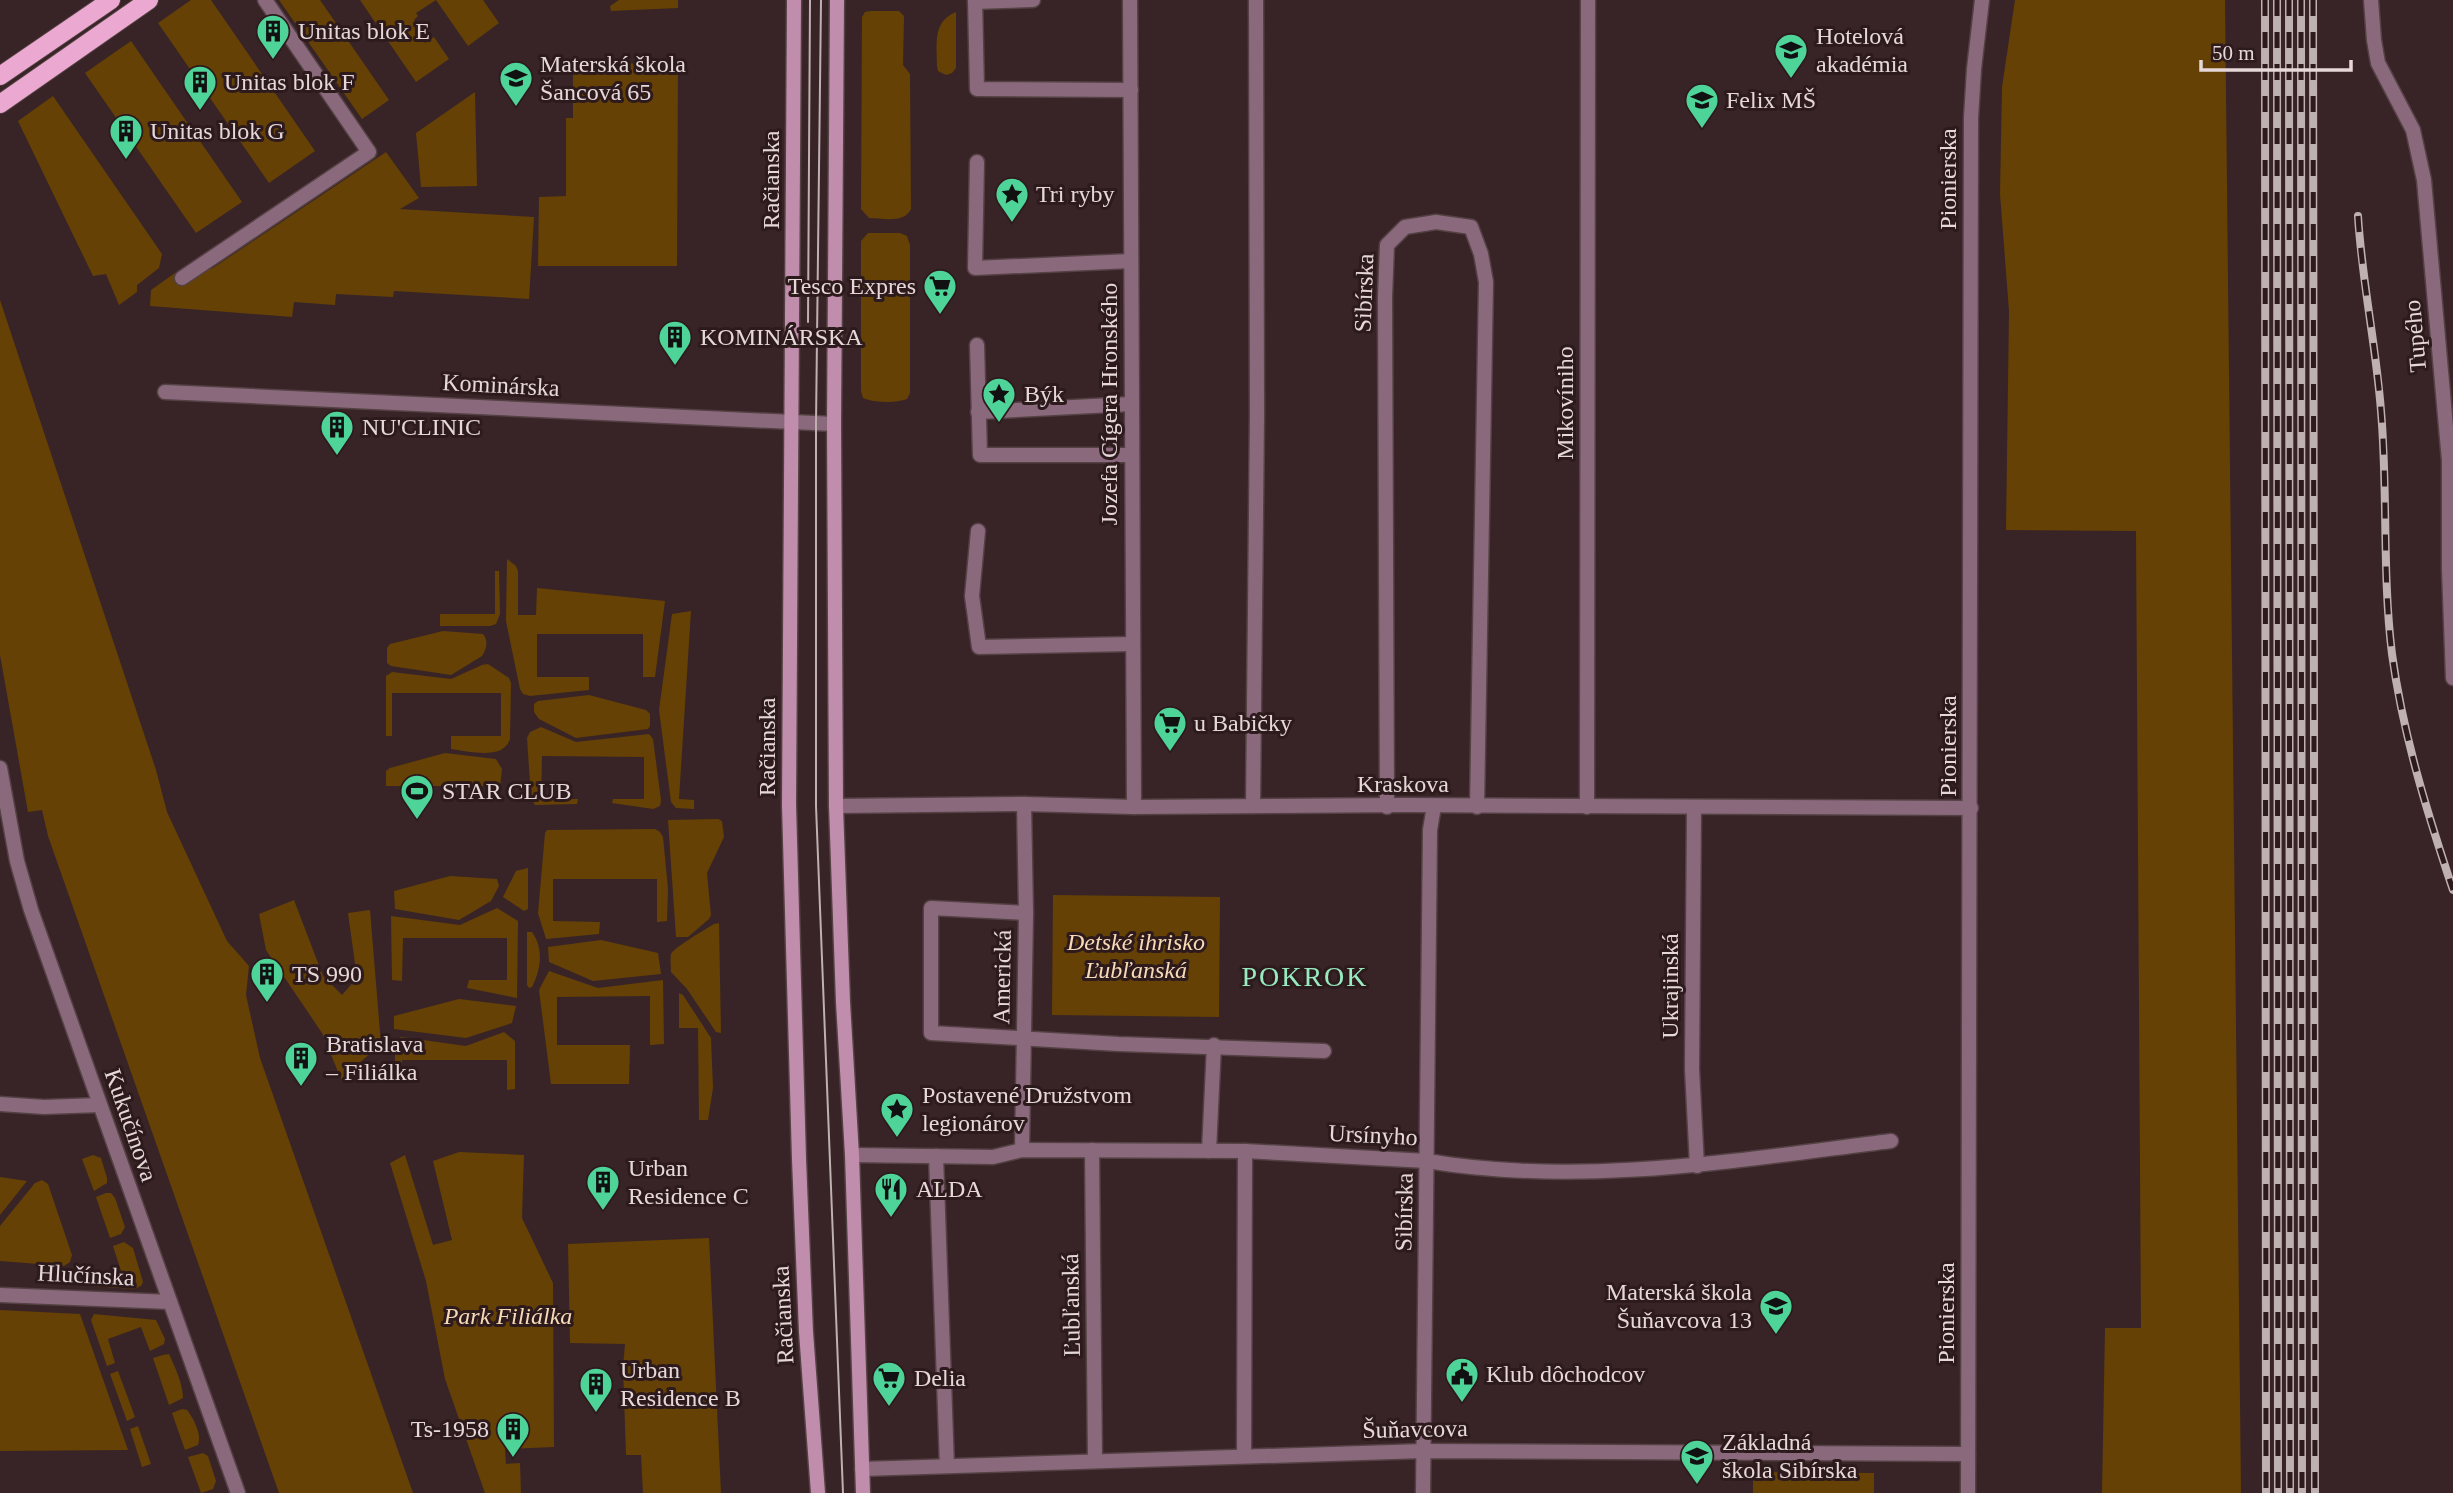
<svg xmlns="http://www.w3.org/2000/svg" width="2453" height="1493" font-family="Georgia,serif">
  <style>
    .green { fill: #654105 }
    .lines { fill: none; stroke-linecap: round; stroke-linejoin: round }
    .minor-casing { stroke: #544143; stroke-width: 17 }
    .tertiary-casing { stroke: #544143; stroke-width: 17 }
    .secondary-casing { stroke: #544143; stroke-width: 17 }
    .primary-casing { stroke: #544143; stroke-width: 20 }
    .minor { stroke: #8a697d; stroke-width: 14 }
    .tertiary { stroke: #8a697d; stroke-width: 14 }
    .secondary { stroke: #c18dac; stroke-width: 14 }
    .primary { stroke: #eba8d0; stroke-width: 18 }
    .tram { stroke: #bfb0b1; stroke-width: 2 }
    .rail-casing { stroke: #bfb0b1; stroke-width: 8 }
    .rail { stroke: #2d1a1c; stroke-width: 5; stroke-dasharray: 16; stroke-linecap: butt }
    .labels { text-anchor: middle; stroke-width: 6; stroke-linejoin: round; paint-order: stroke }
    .poi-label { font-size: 24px; fill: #e6d8d9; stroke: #2d1a1c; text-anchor: start }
    .street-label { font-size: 24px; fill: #e6d8d9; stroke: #2d1a1c }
    .park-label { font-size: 24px; font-style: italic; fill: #f7dab7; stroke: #2d1a1c }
    .quarter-label { font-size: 28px; letter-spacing: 2px; fill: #98ebc1; stroke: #2d1a1c }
  </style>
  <rect width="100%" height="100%" fill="#382426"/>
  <!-- green -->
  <g class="green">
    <path d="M191 0H211L315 151 269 183 158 23Z"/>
    <path d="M279 0H320L389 100 362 119Z"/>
    <path d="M360 0H483L499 23 468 46 436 0 416 13 418 16 414 20 420 28 417 31 425 43 434 37 449 59 416 82Z"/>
    <path d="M619 0H678V8L611 11 610 6Z"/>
    <path d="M2015 0H2225L2241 1493H2102L2105 1328H2141L2136 531 2006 530 2009 311 2000 194 2002 87Z"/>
    <path d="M871 11H899L904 16 903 65 910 74 911 209C904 224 882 218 869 218L861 209 862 17 865 12Z"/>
    <path d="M956 12V68L952 73 946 75 938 71 937 66C937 44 932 22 956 12Z"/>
    <path d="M131 41 242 202 196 233 85 73Z"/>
    <path d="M678 63 677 266H538L539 197 566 196V118H573V72L583 64Z"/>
    <path d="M475 92 477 186 421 187 416 133Z"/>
    <path d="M53 96 162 254 159 268 137 285V292L119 305 106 274 93 276 18 121Z"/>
    <path d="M386 152 419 198 400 209 534 217 529 299 394 291 393 297 336 294 335 305 294 302 292 317 150 306 151 290 175 273 181 281 213 268Z"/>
    <path d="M868 233H900L907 236 910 245V393L907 399C896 403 875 403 863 398L861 391V241Z"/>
    <path d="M0 300 156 770 167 812 227 941 249 966 246 995 260 1058 413 1493H279L48 836 42 810 28 812 0 655Z"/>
    <path d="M507 559 516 566 518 571V615H536L537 588 665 601 655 677H643V634H537V677H589V690L530 696 523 694 520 689 506 621Z"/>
    <path d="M495 571H499L500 614 496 624 490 626H440V614H495Z"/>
    <path d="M691 611 679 799 694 800V809L676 808 671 802 659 710 672 614Z"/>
    <path d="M443 631 483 634C489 641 486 650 482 656L451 675 391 666 387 663V648L390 644Z"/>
    <path d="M488 664 509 678 511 683 510 739C503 761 468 751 451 749V736H501V693H392V736H386V676L392 672 451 679 482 665Z"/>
    <path d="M589 695 646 710 650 714V726L648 729 576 738 539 719 534 712V704L538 701Z"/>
    <path d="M541 727 576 742 649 734 653 739 661 800 660 806 653 809 612 803 613 799H644V757L542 756 541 799H578L577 804 535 805 531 798 527 738 530 732Z"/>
    <path d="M445 753 496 759 502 769 500 786H386V771L390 768Z"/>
    <path d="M718 819 722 821 724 837 707 873 711 915 709 919 688 937H676L668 820Z"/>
    <path d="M655 829 660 832 663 837 668 889 667 921 657 922V879H553V921L600 922 599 934 546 939 538 913 545 833 547 830Z"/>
    <path d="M528 868V909L524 911 503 897 516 871Z"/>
    <path d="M450 876 497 879 499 886 491 901 459 920 395 909 394 891Z"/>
    <path d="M1053 895 1220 897 1219 1017 1052 1015Z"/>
    <path d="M294 900 323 976 342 995 357 978 348 913 370 910 381 1044 341 1079 322 1033 266 950 259 914Z"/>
    <path d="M497 908 518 921 517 998 467 988 469 980H507V938H403L402 981 392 980 391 916 460 925Z"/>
    <path d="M719 923 721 1033 716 1032 687 989 671 972C671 967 670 959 671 954 673 948 706 929 714 924Z"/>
    <path d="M527 932H532C544 949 541 969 532 987L529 988 527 985Z"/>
    <path d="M601 940 658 953 661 974 593 981 549 962 548 947Z"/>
    <path d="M549 971 598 988 663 980 664 1044 650 1045V996L557 997V1045H630L629 1084H551L539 990Z"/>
    <path d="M679 993 683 995 711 1038 713 1088 708 1120H699L698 1028H679Z"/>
    <path d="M459 999 516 1006 512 1023 466 1038 394 1029V1016Z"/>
    <path d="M504 1032 515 1041V1089L507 1090V1060H402V1071H395V1044L401 1037 466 1046Z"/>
    <path d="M459 1152 524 1155 522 1218 553 1283 554 1447 505 1449 506 1464 520 1463 521 1493H485L445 1379 426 1281 390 1163 405 1155 433 1245 452 1240 433 1161Z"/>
    <path d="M93 1155 101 1158 107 1178V1183L94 1191 82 1159Z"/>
    <path d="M0 1177 27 1181 0 1215Z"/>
    <path d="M42 1180 48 1184 72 1255 70 1262 64 1266 0 1261V1226L35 1183Z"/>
    <path d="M106 1193H111L115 1198 125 1227 121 1234 110 1238 96 1197Z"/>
    <path d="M709 1238 721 1493H643L641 1455H626L623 1367 625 1344 570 1343 568 1244Z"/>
    <path d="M124 1242 133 1248 143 1282 141 1286 134 1289 89 1286 88 1283 121 1271 113 1246Z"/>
    <path d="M0 1310 80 1314 128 1450 0 1451Z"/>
    <path d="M94 1314 156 1320 165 1339 164 1344 150 1351 141 1327 108 1339 115 1363 107 1366 91 1320Z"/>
    <path d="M163 1355 169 1354C175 1367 183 1384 183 1398L169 1405 153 1358Z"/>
    <path d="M118 1371 135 1417 127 1421 110 1374Z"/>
    <path d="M182 1409 187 1410C194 1419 202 1435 198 1445L185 1450 172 1413Z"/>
    <path d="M138 1426 151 1464 142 1467 130 1429Z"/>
    <path d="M203 1453 208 1456 216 1481 213 1489 201 1493 188 1457Z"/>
    <path d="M1753 1472 1874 1473V1493H1753Z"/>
  </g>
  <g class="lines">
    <defs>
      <g id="minor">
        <path d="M975 0 977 89 1131 90"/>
        <path d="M1130 0 1134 807"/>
        <path d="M2371 0 2374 40 2378 63 2413 130 2424 180 2449 461V569L2453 678"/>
        <path d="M975 2 1033 0"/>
        <path d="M977 162 975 268 1131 261"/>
        <path d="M182 278 369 152 265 0"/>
        <path d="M977 345 980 455H1132"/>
        <path d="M165 392 834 424"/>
        <path d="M978 412 1131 404"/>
        <path d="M978 531 972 596 979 647 1132 644"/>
        <path d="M836 806 1024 804 1134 807 1406 805 1971 808"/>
        <path d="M1253 806 1257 414 1256 0"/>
        <path d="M1387 807 1385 297 1387 245 1405 227 1436 222 1471 227 1481 254 1486 282 1477 807"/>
        <path d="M1587 807 1588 0"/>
        <path d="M1694 807 1692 1069 1697 1166"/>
        <path d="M1026 913 931 908V1033L1119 1044 1324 1051"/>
        <path d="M1022 1150 1026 913 1024 804"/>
        <path d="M1092 1150 1095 1461"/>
        <path d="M1209 1151 1214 1045"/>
        <path d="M852 1155 993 1157 1022 1150 1245 1151 1427 1161C1581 1187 1738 1160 1891 1141"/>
        <path d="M936 1156 947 1466"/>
        <path d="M0 1295 170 1302"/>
        <path d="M1244 1456 1245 1151"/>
        <path d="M862 1469 1424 1451 1968 1454"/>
        <path d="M1423 1493 1430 830 1434 806"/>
      </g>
      <g id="tertiary">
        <path d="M0 768 17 861 31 910 238 1493"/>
        <path d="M0 1104 44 1107 100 1105"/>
        <path d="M1968 1493 1971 118 1974 69 1982 0"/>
      </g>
      <g id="secondary">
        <path d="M794 0 789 805 799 1159 806 1332 818 1493"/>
        <path d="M837 0 834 424 836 806 843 1002 852 1155 863 1493"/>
      </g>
      <g id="primary">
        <path d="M0 76 111 0"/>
        <path d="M0 104 149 0"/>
      </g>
    </defs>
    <!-- minor casing -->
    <use href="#minor" class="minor-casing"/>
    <!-- tertiary casing -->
    <use href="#tertiary" class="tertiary-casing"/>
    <!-- secondary casing -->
    <use href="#secondary" class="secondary-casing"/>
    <!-- primary casing -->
    <use href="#primary" class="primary-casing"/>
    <!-- minor -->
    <use href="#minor" class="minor"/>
    <!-- tertiary -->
    <use href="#tertiary" class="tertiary"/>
    <!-- secondary -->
    <use href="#secondary" class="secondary"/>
    <!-- primary -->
    <use href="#primary" class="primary"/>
    <!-- tram -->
    <g class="tram">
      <path d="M821 0 816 423V806L843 1493"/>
      <path d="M808 322 810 0"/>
    </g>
    <defs>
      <g id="rail">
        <path d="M2265 0 2266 1493"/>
        <path d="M2277 0 2278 1493"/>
        <path d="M2289 0 2290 1493"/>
        <path d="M2301 0 2302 1493"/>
        <path d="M2313 0 2315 1493"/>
        <path d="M2358 216C2362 282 2376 345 2381 411 2388 492 2382 573 2392 654 2403 735 2427 812 2453 890"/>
      </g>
    </defs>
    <!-- rail casing -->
    <use href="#rail" class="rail-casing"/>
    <!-- rail -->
    <use href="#rail" class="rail"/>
  </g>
  <!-- icons -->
  <defs>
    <symbol id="building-pin" viewBox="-11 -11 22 30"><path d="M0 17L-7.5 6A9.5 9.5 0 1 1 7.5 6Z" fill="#4ed399" stroke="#2d1a1c"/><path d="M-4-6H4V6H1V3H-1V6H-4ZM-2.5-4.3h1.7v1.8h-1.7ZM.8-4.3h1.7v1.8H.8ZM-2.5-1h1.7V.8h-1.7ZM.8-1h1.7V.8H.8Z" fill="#111"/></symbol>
    <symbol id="school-pin" viewBox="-11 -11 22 30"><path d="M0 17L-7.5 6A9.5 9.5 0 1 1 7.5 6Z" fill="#4ed399" stroke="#2d1a1c"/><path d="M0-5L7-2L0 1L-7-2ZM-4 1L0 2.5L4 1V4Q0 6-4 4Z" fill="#111"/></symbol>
    <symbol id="sight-pin" viewBox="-11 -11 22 30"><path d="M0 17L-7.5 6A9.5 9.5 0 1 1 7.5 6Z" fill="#4ed399" stroke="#2d1a1c"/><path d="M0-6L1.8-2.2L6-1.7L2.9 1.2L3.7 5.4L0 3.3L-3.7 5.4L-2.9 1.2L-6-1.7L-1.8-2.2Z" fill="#111"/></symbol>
    <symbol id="supermarket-pin" viewBox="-11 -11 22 30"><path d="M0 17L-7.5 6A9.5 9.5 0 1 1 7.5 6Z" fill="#4ed399" stroke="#2d1a1c"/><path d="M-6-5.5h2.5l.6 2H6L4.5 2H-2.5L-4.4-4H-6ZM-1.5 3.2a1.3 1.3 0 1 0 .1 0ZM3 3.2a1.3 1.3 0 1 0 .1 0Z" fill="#111"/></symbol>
    <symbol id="stadium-pin" viewBox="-11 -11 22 30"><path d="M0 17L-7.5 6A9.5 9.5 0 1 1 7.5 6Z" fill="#4ed399" stroke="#2d1a1c"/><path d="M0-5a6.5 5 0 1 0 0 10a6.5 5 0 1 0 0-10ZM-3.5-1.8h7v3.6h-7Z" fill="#111"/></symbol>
    <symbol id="restaurant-pin" viewBox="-11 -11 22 30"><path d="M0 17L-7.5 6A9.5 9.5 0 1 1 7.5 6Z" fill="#4ed399" stroke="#2d1a1c"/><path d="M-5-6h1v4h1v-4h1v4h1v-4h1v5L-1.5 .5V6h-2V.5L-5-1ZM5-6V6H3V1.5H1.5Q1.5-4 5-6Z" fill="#111"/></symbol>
    <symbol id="civic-pin" viewBox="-11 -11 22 30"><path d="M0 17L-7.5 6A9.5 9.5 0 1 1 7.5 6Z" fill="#4ed399" stroke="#2d1a1c"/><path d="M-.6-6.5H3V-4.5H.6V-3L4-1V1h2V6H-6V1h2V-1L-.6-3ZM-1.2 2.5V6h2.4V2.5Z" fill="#111"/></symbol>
  </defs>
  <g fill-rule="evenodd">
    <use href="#building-pin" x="254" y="12" width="38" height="52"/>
    <use href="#school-pin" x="1772" y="31" width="38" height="52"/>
    <use href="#school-pin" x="497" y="59" width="38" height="52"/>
    <use href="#building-pin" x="181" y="63" width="38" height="52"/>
    <use href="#school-pin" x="1683" y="81" width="38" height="52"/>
    <use href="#building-pin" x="107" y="112" width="38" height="52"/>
    <use href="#sight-pin" x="993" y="175" width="38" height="52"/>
    <use href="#supermarket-pin" x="921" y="267" width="38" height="52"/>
    <use href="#building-pin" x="656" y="318" width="38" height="52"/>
    <use href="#sight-pin" x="980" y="375" width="38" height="52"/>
    <use href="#building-pin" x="318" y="408" width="38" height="52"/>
    <use href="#supermarket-pin" x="1151" y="704" width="38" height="52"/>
    <use href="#stadium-pin" x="398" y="772" width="38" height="52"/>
    <use href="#building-pin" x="248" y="955" width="38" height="52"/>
    <use href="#building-pin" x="282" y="1039" width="38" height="52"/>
    <use href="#sight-pin" x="878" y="1090" width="38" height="52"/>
    <use href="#building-pin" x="584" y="1163" width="38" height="52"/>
    <use href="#restaurant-pin" x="872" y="1170" width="38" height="52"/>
    <use href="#school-pin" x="1757" y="1287" width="38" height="52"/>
    <use href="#civic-pin" x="1443" y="1355" width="38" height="52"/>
    <use href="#supermarket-pin" x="870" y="1359" width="38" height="52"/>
    <use href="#building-pin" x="577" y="1365" width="38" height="52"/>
    <use href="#building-pin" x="494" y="1410" width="38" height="52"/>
    <use href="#school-pin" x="1678" y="1437" width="38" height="52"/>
  </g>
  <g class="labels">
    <!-- poi labels -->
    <g class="poi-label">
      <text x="298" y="39">Unitas blok E</text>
      <text x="1816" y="44">Hotelová<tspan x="1816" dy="28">akadémia</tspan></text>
      <text x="540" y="72">Materská škola<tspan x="540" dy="28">Šancová 65</tspan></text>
      <text x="224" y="90">Unitas blok F</text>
      <text x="1726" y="108">Felix MŠ</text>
      <text x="150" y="139">Unitas blok G</text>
      <text x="1036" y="202">Tri ryby</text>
      <text x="916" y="294" text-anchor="end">Tesco Expres</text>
      <text x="700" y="345">KOMINÁRSKA</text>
      <text x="1024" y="402">Býk</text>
      <text x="362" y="435">NU'CLINIC</text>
      <text x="1194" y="731">u Babičky</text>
      <text x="442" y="799">STAR CLUB</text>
      <text x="292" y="982">TS 990</text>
      <text x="326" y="1052">Bratislava<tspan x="326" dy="28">– Filiálka</tspan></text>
      <text x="922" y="1103">Postavené Družstvom<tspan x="922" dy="28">legionárov</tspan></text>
      <text x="628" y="1176">Urban<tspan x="628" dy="28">Residence C</tspan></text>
      <text x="916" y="1197">ALDA</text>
      <text x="1752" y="1300" text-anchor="end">Materská škola<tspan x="1752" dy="28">Šuňavcova 13</tspan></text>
      <text x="620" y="1378">Urban<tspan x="620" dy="28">Residence B</tspan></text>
      <text x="1486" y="1382">Klub dôchodcov</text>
      <text x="914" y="1386">Delia</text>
      <text x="489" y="1437" text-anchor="end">Ts-1958</text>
      <text x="1722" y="1450">Základná<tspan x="1722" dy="28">škola Sibírska</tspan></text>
    </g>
    <!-- street labels -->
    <g class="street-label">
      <text transform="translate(1948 179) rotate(-90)" y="8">Pionierska</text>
      <text transform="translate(771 180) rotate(-90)" y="8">Račianska</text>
      <text transform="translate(1364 293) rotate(-88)" y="8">Sibírska</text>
      <text transform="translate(2415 336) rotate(-95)" y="8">Tupého</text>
      <text transform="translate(501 385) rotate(3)" y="8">Kominárska</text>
      <text transform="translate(1565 403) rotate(-90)" y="8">Mikovíniho</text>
      <text transform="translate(1109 404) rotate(-90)" y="8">Jozefa Cígera Hronského</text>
      <text transform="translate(1948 746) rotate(-90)" y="8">Pionierska</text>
      <text transform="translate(767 747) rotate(-90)" y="8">Račianska</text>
      <text x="1403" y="792">Kraskova</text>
      <text transform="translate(1002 977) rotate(-89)" y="8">Americká</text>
      <text transform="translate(1670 986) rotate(-90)" y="8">Ukrajinská</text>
      <text transform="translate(131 1125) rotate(71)" y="8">Kukučínova</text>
      <text transform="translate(1373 1135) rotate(3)" y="8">Ursínyho</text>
      <text transform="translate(1404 1212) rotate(-89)" y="8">Sibírska</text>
      <text transform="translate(86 1275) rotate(3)" y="8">Hlučínska</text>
      <text transform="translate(1071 1305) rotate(-91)" y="8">Ľubľanská</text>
      <text transform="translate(1946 1313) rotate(-90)" y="8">Pionierska</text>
      <text transform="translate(783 1315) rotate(-93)" y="8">Račianska</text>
      <text transform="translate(1415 1429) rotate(-1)" y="8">Šuňavcova</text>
    </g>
    <!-- park labels -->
    <g class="park-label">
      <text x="1136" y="950">Detské ihrisko<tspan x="1136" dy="28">Ľubľanská</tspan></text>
      <text x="508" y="1324">Park Filiálka</text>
    </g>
    <!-- quarter labels -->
    <g class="quarter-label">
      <text x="1305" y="986">POKROK</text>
    </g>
  </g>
  <!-- scale -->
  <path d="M2201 60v10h150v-10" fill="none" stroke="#e6d8d9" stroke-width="3.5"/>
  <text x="2212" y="60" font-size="21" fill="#e6d8d9" stroke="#2d1a1c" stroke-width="5" paint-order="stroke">50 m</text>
</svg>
